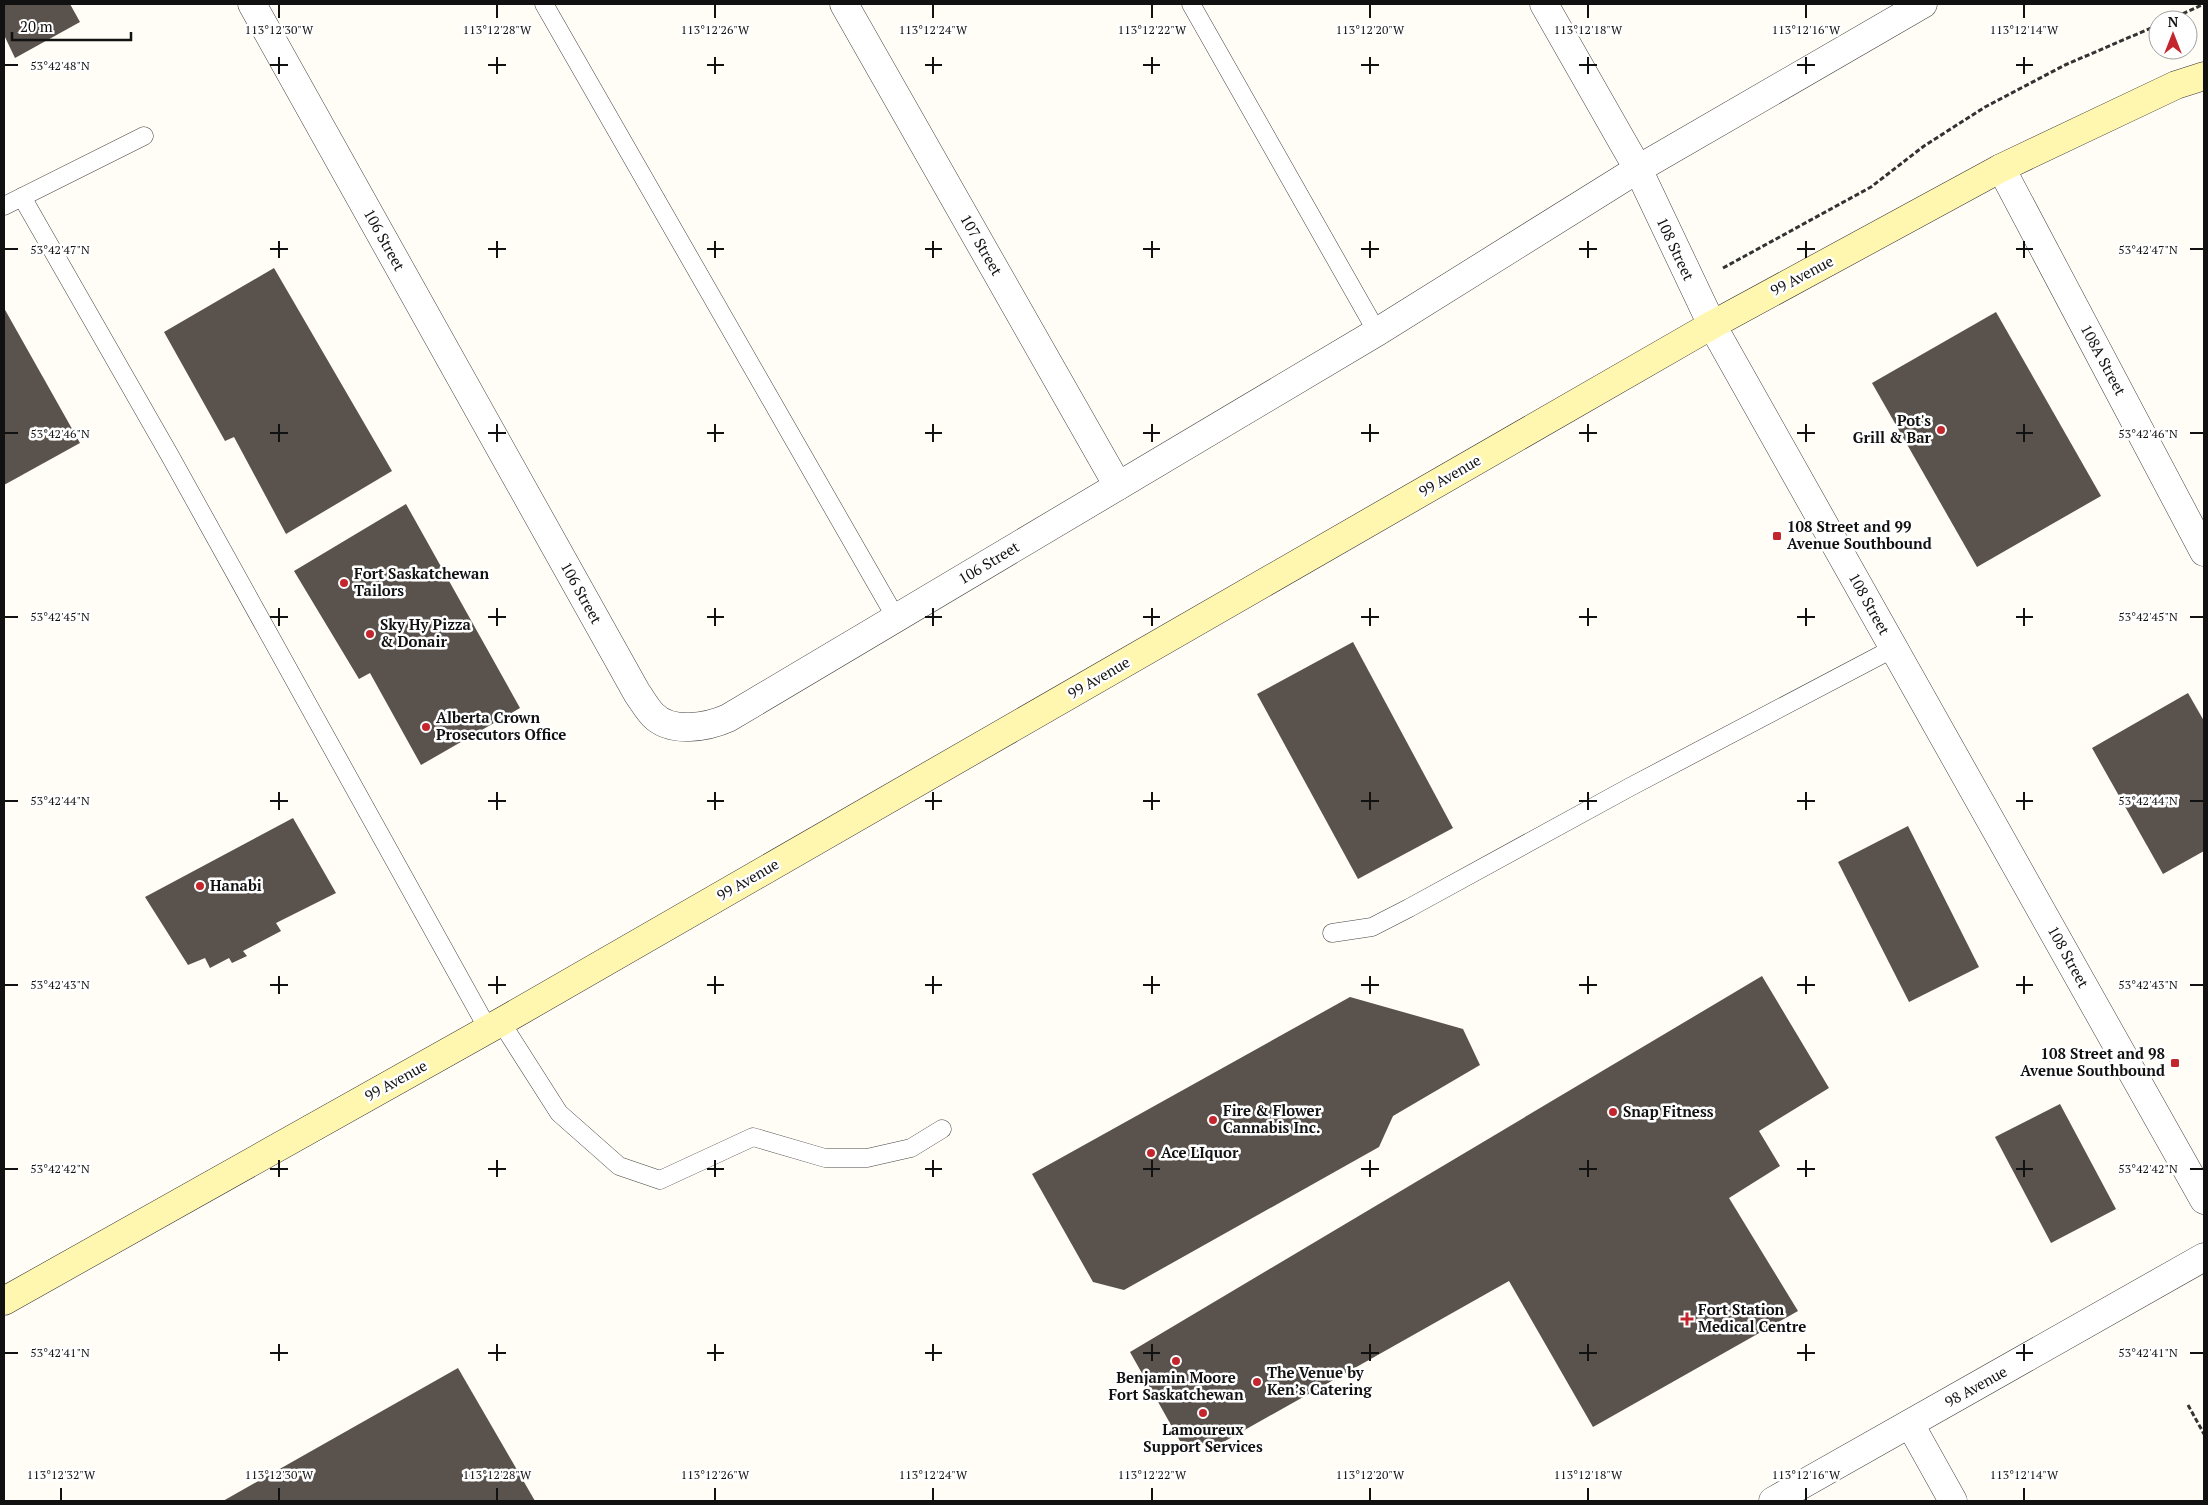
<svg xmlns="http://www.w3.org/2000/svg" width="2208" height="1505" font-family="'PT Serif',serif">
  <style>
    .building { fill: #5a524d }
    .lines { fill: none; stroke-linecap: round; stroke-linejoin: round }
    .service-casing { stroke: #444; stroke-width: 19 }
    .minor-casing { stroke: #444; stroke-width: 29 }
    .secondary-casing { stroke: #333; stroke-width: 29 }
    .path { stroke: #333; stroke-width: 3; stroke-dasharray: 5 2.5; stroke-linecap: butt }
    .service { stroke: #fff; stroke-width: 18 }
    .minor { stroke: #fff; stroke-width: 28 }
    .secondary { stroke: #fff6b0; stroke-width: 28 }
    .ticks { fill: none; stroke: #111; stroke-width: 2 }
    .poi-dot { fill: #c4262e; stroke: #fff; stroke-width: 2 }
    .labels { text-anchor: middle; stroke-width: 5; stroke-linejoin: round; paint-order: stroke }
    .street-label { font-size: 15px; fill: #111; stroke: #fff }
    .poi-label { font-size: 15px; font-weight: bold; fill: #111; stroke: #fff; text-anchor: start }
    .ticks-label { font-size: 12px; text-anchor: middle; fill: #111; stroke: #fff; stroke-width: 5; stroke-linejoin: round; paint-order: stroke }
  </style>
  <rect width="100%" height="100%" fill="#fffdf5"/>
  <!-- building -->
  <g class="building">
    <path d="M4 4H70L80 22 15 58 4 35Z"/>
    <path d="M274 268 392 471 286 534 234 437 225 441 164 332Z"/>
    <path d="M4 308 80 443 4 485Z"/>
    <path d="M1996 312 2101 496 1977 567 1872 383Z"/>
    <path d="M406 504 520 708 421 765 370 673 359 679 294 571Z"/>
    <path d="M1353 642 1453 828 1358 879 1257 694Z"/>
    <path d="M2188 693 2204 721V851L2163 874 2092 748Z"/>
    <path d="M293 818 336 893 276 923 281 931 243 951 247 956 232 963 229 958 210 968 205 958 188 965 145 897Z"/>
    <path d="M1908 826 1979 967 1909 1002 1838 862Z"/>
    <path d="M1762 976 1829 1088 1759 1131 1780 1166 1729 1198 1798 1311 1593 1427 1509 1281 1218 1445 1180 1441 1130 1352Z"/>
    <path d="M1350 997 1463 1029 1480 1065 1393 1116 1379 1147 1124 1290 1093 1282 1032 1174Z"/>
    <path d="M2060 1104 2116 1209 2051 1243 1995 1137Z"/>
    <path d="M458 1368 535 1501H223Z"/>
  </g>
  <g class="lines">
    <defs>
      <g id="service">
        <path d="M544 4 896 618"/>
        <path d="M1191 4 1377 332"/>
        <path d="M22 197 169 454 488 1029"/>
        <path d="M4 206 144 136"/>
        <path d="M1332 933 1372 927 1409 908 1630 787 1894 648"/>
        <path d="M501 1022 559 1113 619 1166 660 1180 753 1137 825 1158H867L911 1148 942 1129"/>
      </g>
      <g id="minor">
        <path d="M252 4 637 693C642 700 647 709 653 715 671 734 708 727 728 718L1377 332 1638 169 1923 4"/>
        <path d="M844 4 1118 486"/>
        <path d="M1544 4 1638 169 1712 325 2204 1200"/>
        <path d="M2001 168 2204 552"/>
        <path d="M1910 1424 1953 1501"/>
        <path d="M1773 1501 2204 1257"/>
      </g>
      <path id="secondary" d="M4 1301 501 1022 1712 325 2001 168 2176 85 2204 76"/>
    </defs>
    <!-- service casing -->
    <use href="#service" class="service-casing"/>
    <!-- minor casing -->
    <use href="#minor" class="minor-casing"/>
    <!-- secondary casing -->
    <use href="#secondary" class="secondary-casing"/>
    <!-- path -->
    <g class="path">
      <path d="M2169 20 2204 4"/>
      <path d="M1723 268 1871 187 1924 146 1985 107 2065 65 2158 25"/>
      <path d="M2188 1405 2204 1434"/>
    </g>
    <!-- service -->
    <use href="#service" class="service"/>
    <!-- minor -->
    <use href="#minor" class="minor"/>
    <!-- secondary -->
    <use href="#secondary" class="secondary"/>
  </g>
  <!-- ticks -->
  <path class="ticks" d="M279 5V18M497 5V18M715 5V18M933 5V18M1152 5V18M1370 5V18M1588 5V18M1806 5V18M2024 5V18M279 57V74M497 57V74M715 57V74M933 57V74M1152 57V74M1370 57V74M1588 57V74M1806 57V74M2024 57V74M5 65H18M270 65H288M488 65H506M707 65H724M925 65H942M1143 65H1160M1361 65H1379M1579 65H1597M1797 65H1815M2016 65H2033M279 241V258M497 241V258M715 241V258M933 241V258M1152 241V258M1370 241V258M1588 241V258M1806 241V258M2024 241V258M5 249H18M270 249H288M488 249H506M707 249H724M925 249H942M1143 249H1160M1361 249H1379M1579 249H1597M1797 249H1815M2016 249H2033M2190 249H2203M279 424V442M497 424V442M715 424V442M933 424V442M1152 424V442M1370 424V442M1588 424V442M1806 424V442M2024 424V442M5 433H18M270 433H288M488 433H506M707 433H724M925 433H942M1143 433H1160M1361 433H1379M1579 433H1597M1797 433H1815M2016 433H2033M2190 433H2203M279 608V626M497 608V626M715 608V626M933 608V626M1152 608V626M1370 608V626M1588 608V626M1806 608V626M2024 608V626M5 617H18M270 617H288M488 617H506M707 617H724M925 617H942M1143 617H1160M1361 617H1379M1579 617H1597M1797 617H1815M2016 617H2033M2190 617H2203M279 792V810M497 792V810M715 792V810M933 792V810M1152 792V810M1370 792V810M1588 792V810M1806 792V810M2024 792V810M5 801H18M270 801H288M488 801H506M707 801H724M925 801H942M1143 801H1160M1361 801H1379M1579 801H1597M1797 801H1815M2016 801H2033M2190 801H2203M279 976V994M497 976V994M715 976V994M933 976V994M1152 976V994M1370 976V994M1588 976V994M1806 976V994M2024 976V994M5 985H18M270 985H288M488 985H506M707 985H724M925 985H942M1143 985H1160M1361 985H1379M1579 985H1597M1797 985H1815M2016 985H2033M2190 985H2203M279 1160V1177M497 1160V1177M715 1160V1177M933 1160V1177M1152 1160V1177M1370 1160V1177M1588 1160V1177M1806 1160V1177M2024 1160V1177M5 1169H18M270 1169H288M488 1169H506M707 1169H724M925 1169H942M1143 1169H1160M1361 1169H1379M1579 1169H1597M1797 1169H1815M2016 1169H2033M2190 1169H2203M279 1344V1361M497 1344V1361M715 1344V1361M933 1344V1361M1152 1344V1361M1370 1344V1361M1588 1344V1361M1806 1344V1361M2024 1344V1361M5 1353H18M270 1353H288M488 1353H506M707 1353H724M925 1353H942M1143 1353H1160M1361 1353H1379M1579 1353H1597M1797 1353H1815M2016 1353H2033M2190 1353H2203M61 1488V1500M279 1488V1500M497 1488V1500M715 1488V1500M933 1488V1500M1152 1488V1500M1370 1488V1500M1588 1488V1500M1806 1488V1500M2024 1488V1500"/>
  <!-- markers -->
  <g class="poi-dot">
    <circle cx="1941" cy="430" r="5"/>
    <rect x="1772" y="531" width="10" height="10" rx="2.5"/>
    <circle cx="344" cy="583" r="5"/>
    <circle cx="370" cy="634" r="5"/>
    <circle cx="426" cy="727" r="5"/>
    <circle cx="200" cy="886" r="5"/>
    <rect x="2170" y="1058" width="10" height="10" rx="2.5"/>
    <circle cx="1613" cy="1112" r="5"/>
    <circle cx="1213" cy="1120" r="5"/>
    <circle cx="1151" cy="1153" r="5"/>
    <path d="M1684.5 1311.5h5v5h5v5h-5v5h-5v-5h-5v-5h5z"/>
    <circle cx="1176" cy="1361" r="5"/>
    <circle cx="1257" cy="1382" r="5"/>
    <circle cx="1203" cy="1413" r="5"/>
  </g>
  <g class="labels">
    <!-- street labels -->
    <g class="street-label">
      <text transform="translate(384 240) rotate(61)" y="5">106 Street</text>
      <text transform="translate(981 245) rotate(60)" y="5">107 Street</text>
      <text transform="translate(1675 249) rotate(65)" y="5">108 Street</text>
      <text transform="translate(1802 276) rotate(-28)" y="5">99 Avenue</text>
      <text transform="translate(2103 360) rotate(62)" y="5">108A Street</text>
      <text transform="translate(1450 476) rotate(-30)" y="5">99 Avenue</text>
      <text transform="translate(989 563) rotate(-31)" y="5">106 Street</text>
      <text transform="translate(581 593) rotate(61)" y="5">106 Street</text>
      <text transform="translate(1869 604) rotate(61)" y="5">108 Street</text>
      <text transform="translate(1099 678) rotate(-30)" y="5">99 Avenue</text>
      <text transform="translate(748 880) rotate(-30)" y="5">99 Avenue</text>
      <text transform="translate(2068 957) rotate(61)" y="5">108 Street</text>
      <text transform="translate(396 1081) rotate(-29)" y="5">99 Avenue</text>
      <text transform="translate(1976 1387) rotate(-29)" y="5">98 Avenue</text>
    </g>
    <!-- poi labels -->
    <g class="poi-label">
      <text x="1931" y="426" text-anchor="end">Pot's<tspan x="1931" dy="17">Grill &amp; Bar</tspan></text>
      <text x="1787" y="532">108 Street and 99<tspan x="1787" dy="17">Avenue Southbound</tspan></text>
      <text x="354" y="579">Fort Saskatchewan<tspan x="354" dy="17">Tailors</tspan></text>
      <text x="380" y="630">Sky Hy Pizza<tspan x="380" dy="17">&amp; Donair</tspan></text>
      <text x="436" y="723">Alberta Crown<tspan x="436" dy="17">Prosecutors Office</tspan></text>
      <text x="210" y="891">Hanabi</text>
      <text x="2165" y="1059" text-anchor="end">108 Street and 98<tspan x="2165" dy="17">Avenue Southbound</tspan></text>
      <text x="1223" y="1116">Fire &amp; Flower<tspan x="1223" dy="17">Cannabis Inc.</tspan></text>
      <text x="1623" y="1117">Snap Fitness</text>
      <text x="1161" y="1158">Ace LIquor</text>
      <text x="1698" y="1315">Fort Station<tspan x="1698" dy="17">Medical Centre</tspan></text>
      <text x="1267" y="1378">The Venue by<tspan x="1267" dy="17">Ken’s Catering</tspan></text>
      <text x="1176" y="1383" text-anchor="middle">Benjamin Moore<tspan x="1176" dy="17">Fort Saskatchewan</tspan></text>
      <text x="1203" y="1435" text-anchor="middle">Lamoureux<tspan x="1203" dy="17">Support Services</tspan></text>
    </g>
  </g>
  <g class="ticks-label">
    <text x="279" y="34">113°12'30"W</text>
    <text x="497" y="34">113°12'28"W</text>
    <text x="715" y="34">113°12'26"W</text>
    <text x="933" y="34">113°12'24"W</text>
    <text x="1152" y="34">113°12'22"W</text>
    <text x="1370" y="34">113°12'20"W</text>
    <text x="1588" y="34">113°12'18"W</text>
    <text x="1806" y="34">113°12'16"W</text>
    <text x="2024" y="34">113°12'14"W</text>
    <text x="60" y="70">53°42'48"N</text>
    <text x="60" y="254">53°42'47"N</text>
    <text x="2148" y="254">53°42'47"N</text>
    <text x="60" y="438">53°42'46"N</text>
    <text x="2148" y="438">53°42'46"N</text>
    <text x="60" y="621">53°42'45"N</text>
    <text x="2148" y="621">53°42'45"N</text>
    <text x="60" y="805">53°42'44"N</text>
    <text x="2148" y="805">53°42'44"N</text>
    <text x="60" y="989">53°42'43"N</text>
    <text x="2148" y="989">53°42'43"N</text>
    <text x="60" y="1173">53°42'42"N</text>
    <text x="2148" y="1173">53°42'42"N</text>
    <text x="60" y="1357">53°42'41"N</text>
    <text x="2148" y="1357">53°42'41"N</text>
    <text x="61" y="1479">113°12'32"W</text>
    <text x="279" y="1479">113°12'30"W</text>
    <text x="497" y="1479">113°12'28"W</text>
    <text x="715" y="1479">113°12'26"W</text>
    <text x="933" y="1479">113°12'24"W</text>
    <text x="1152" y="1479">113°12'22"W</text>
    <text x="1370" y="1479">113°12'20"W</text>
    <text x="1588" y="1479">113°12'18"W</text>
    <text x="1806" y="1479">113°12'16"W</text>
    <text x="2024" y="1479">113°12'14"W</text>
  </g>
  <!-- border -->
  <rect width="2208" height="1505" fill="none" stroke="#111111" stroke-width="10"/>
  <!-- north arrow -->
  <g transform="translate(2173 35)"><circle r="24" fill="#ffffff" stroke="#a0a0a0"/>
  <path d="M0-4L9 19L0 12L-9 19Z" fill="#c4262e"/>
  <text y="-8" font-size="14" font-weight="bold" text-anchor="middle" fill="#111111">N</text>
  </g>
  <!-- scale -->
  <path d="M12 32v8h119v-8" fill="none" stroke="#111111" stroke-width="2.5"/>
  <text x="20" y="32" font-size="15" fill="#111111" stroke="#ffffff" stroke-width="4" paint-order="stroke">20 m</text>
</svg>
